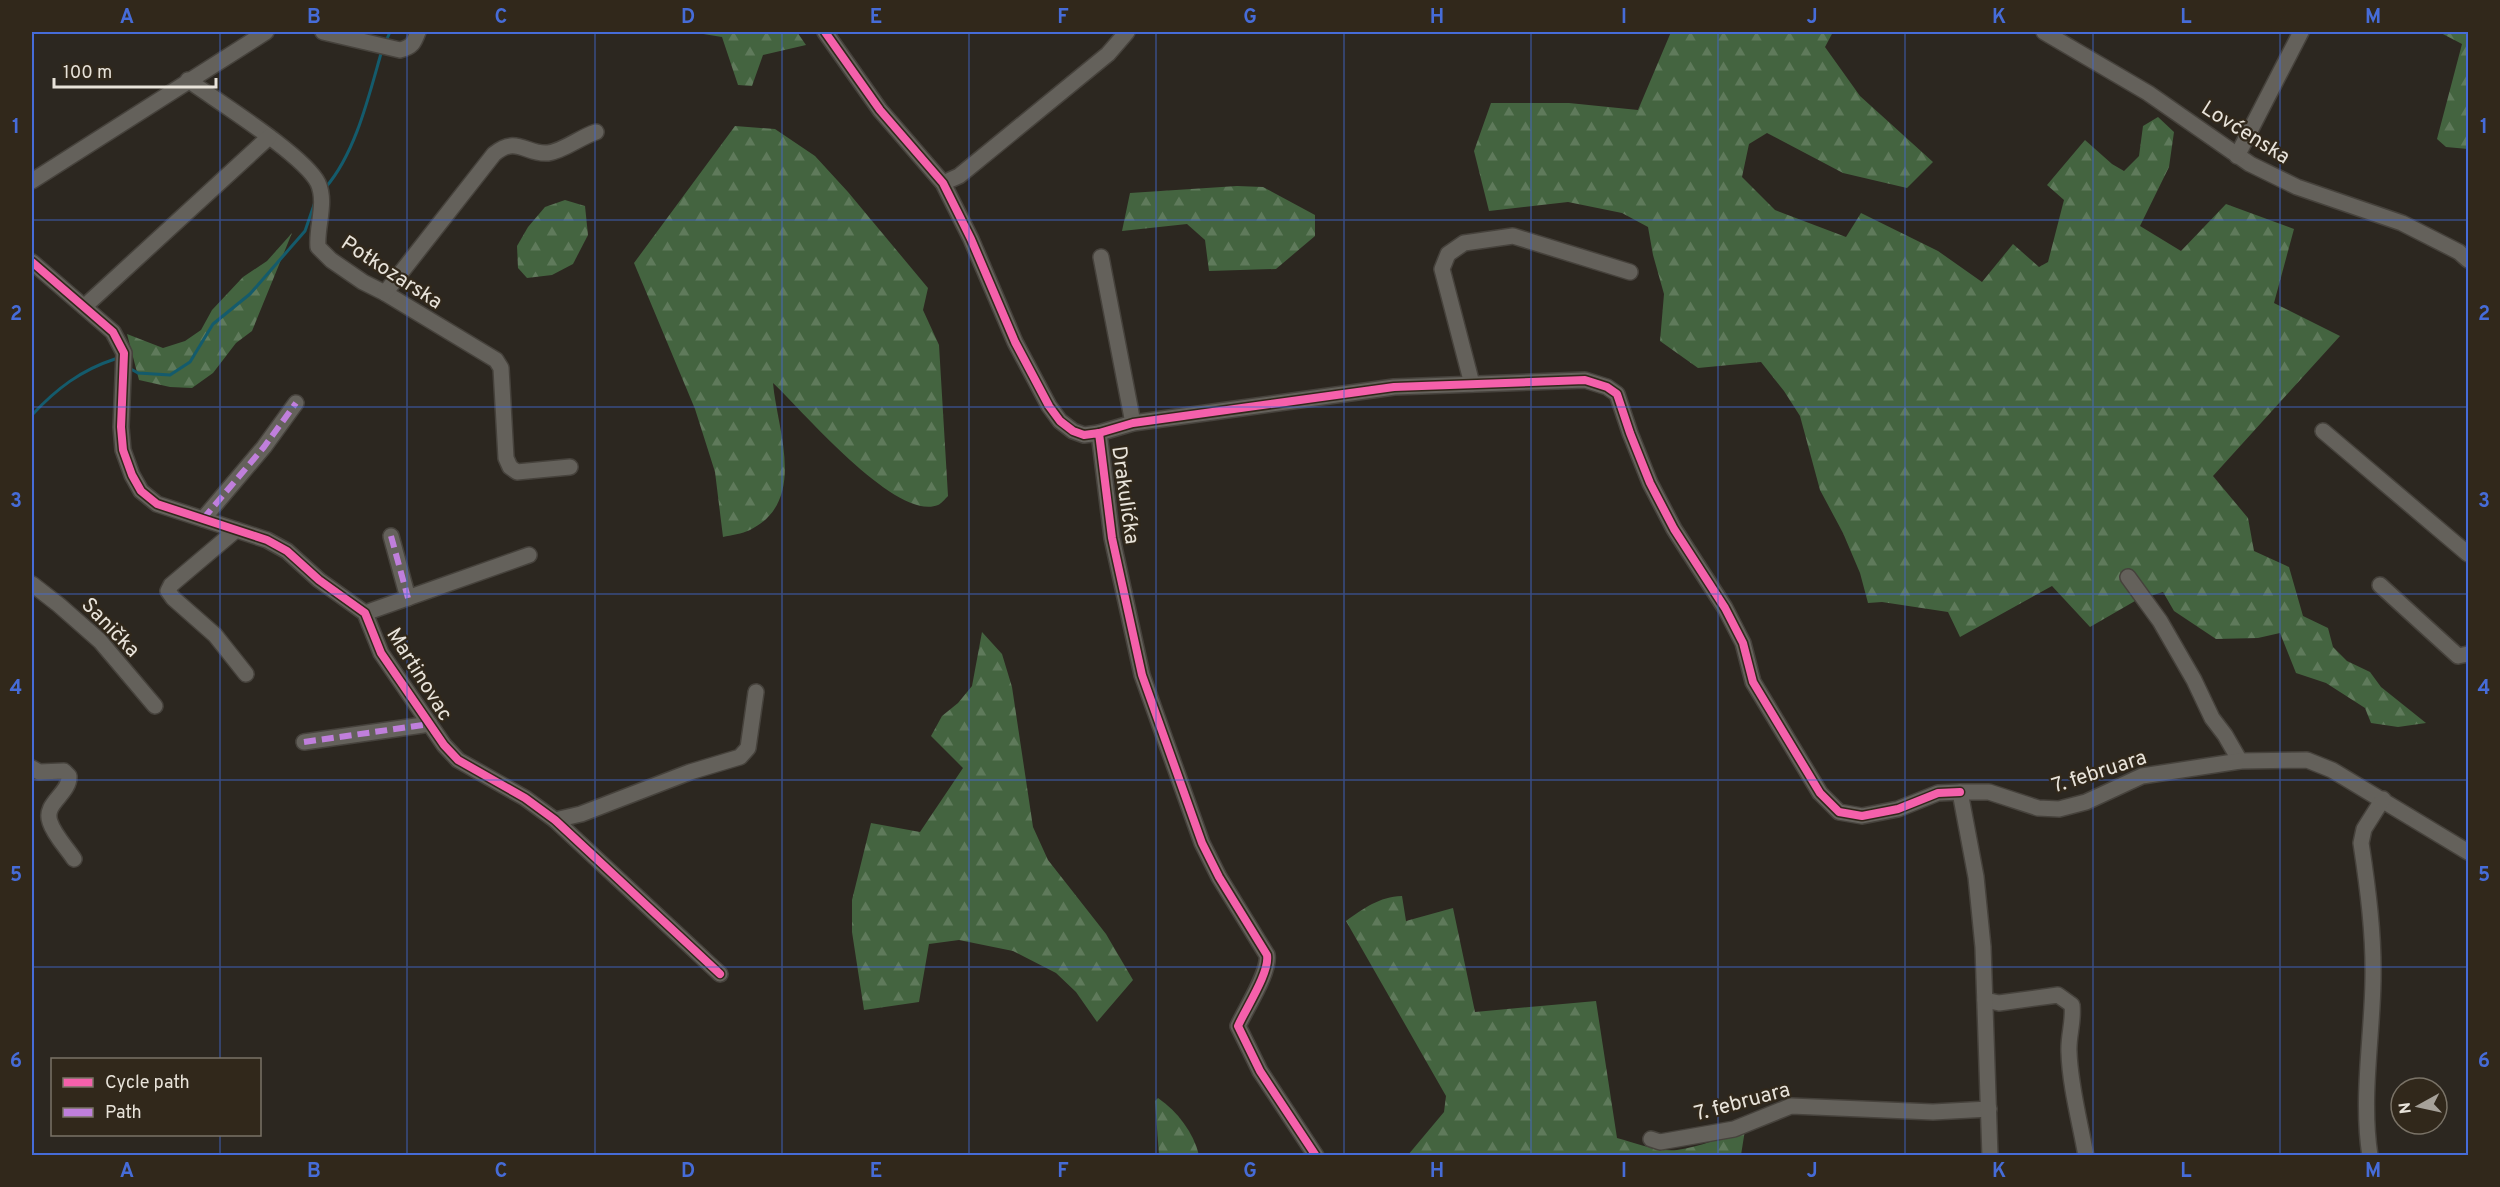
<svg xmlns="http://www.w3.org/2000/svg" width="2500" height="1187" font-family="Overpass,sans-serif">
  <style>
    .forest { fill: url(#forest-firs) }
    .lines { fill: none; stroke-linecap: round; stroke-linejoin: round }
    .stream { stroke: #145b6c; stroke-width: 3 }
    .minor-casing { stroke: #46423c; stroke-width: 18 }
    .minor { stroke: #64615b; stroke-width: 15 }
    .quiet { stroke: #c07fdc; stroke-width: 6; stroke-dasharray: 12 6; stroke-linecap: butt }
    .cycleway-casing { stroke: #31281b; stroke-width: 11 }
    .cycleway { stroke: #f560ab; stroke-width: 8 }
    .grid { fill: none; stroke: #466cd8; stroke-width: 1.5; stroke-opacity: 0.55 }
    .labels { text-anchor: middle; stroke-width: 4.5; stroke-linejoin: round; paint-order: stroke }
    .street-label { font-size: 21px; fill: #e8e3da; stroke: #31281b }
    .neatline { fill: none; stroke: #466cd8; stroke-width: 2 }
    .grid-label { font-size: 20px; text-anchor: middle; font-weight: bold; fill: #466cd8 }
  </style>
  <defs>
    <pattern id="forest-firs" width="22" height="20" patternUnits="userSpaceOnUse" patternTransform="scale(1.5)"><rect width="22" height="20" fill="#446440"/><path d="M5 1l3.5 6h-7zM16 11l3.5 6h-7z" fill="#5f7a5b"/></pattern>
  </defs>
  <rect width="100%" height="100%" fill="#2c2720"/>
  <!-- forest -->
  <g class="forest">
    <path d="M691 32H797L806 45 763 55 752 86 738 85 722 37Z"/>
    <path d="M1671 32H1833L1825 47 1860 96 1933 162 1907 188 1843 173 1767 133 1749 144 1742 177 1775 210 1846 237 1861 213 1938 251 1982 282 2013 244 2039 267 2048 262 2064 200 2047 185 2085 140 2112 164 2124 171 2139 156 2143 126 2158 117 2174 132 2169 167 2140 226 2181 251 2226 204 2294 229 2274 303 2340 336 2213 476 2248 518 2254 551 2289 567 2303 616 2328 628 2333 647 2347 661 2370 672 2381 687 2426 723 2398 727 2371 723 2365 708 2326 683 2296 673 2280 633 2258 638 2216 639 2174 611 2163 592 2135 601 2090 627 2052 586 1960 637 1948 612 1882 602 1868 603 1860 573 1843 533 1820 490 1800 416 1784 391 1761 362 1698 368 1660 341 1664 294 1653 255 1648 227 1622 213 1568 202 1489 211 1474 151 1491 103H1569L1638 110Z"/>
    <path d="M2439 32H2468V149L2446 147 2437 139 2462 44Z"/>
    <path d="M735 126 775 129 815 156 848 192 928 288 923 310 939 345 948 496C945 499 941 504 938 505 896 522 802 410 773 383 777 430 808 501 750 530 742 534 731 535 723 537L715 472 695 409 634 263Z"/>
    <path d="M1237 186 1263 187 1315 215V236L1276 269 1209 271 1205 240 1187 224 1122 231 1130 193Z"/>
    <path d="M565 200 585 206 588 235 573 264 552 275 527 278 518 268 517 246 528 227 545 207Z"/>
    <path d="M292 233 252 331 236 343 213 373 192 388 170 387 139 380 127 334 163 348 185 341 201 330 212 310 243 277 267 261Z"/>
    <path d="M982 632 1002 654 1012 687 1033 827 1048 860 1106 934 1133 980 1097 1022 1076 992 1056 973 1013 951 959 940 929 944 919 1002 864 1010 852 932V900L871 823 920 832 963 768 931 736 942 716 958 703 972 686Z"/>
    <path d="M1402 896 1406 921 1453 908 1475 1012 1596 1001 1617 1138C1635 1143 1657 1152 1677 1150 1700 1147 1723 1137 1745 1130L1741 1155H1408L1444 1112 1446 1096 1346 921C1364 908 1379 897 1402 896Z"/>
    <path d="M1158 1098C1178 1112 1193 1132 1199 1155H1159L1155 1101Z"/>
  </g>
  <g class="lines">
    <!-- stream -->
    <g class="stream">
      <path d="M386 41 390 32"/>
      <path d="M326 187C356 152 369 95 382 50"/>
      <path d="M129 368 138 373 170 375 190 362 213 324 250 294 305 231 315 202"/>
      <path d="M32 415C56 389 81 370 115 359L119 361"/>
    </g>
    <defs>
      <g id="minor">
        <path d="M323 32 400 50C412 47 414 43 418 32"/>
        <path d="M825 32 880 110 943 183 971 239 1015 342 1049 406 1060 421 1073 431 1084 435 1099 433 1112 538 1142 675 1202 843 1219 877 1267 955C1270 972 1246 1008 1238 1026L1260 1071 1316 1156"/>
        <path d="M2044 32 2148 93 2250 164 2297 187 2402 223 2459 252 2468 260"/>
        <path d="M188 80C217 101 304 155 318 183 327 203 316 227 318 247L331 260 363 282 385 293 496 360 501 368 506 458 510 467 517 472 570 467"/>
        <path d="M2237 156 2301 32"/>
        <path d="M32 181 266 32"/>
        <path d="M943 183 959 176 1108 54 1127 32"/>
        <path d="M1101 257 1133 423"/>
        <path d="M32 262 113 332 124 353 121 427 123 450 132 475 141 491 157 504 267 540 287 551 319 580 365 613 381 653 444 745 458 760 525 798 555 820 720 974"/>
        <path d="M385 293 494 154C517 135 526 155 548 153 564 151 580 137 596 132"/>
        <path d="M84 307 269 137"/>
        <path d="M1472 384 1442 269 1448 254 1464 243 1513 236 1630 272"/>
        <path d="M2323 431 2468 554"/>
        <path d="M1099 433 1133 423 1394 387 1585 380 1607 387 1617 394 1630 433 1650 483 1674 529 1725 608 1743 643 1753 682 1820 793 1839 812 1862 816 1898 809 1938 793 1960 792"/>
        <path d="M203 519 264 447 296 403"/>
        <path d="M236 530 171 585 168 591 173 598 215 635 246 674"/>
        <path d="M391 536 408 598"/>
        <path d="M2128 577 2160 621 2194 680 2212 718 2225 735 2240 761"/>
        <path d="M32 584 59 605 100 641 155 706"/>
        <path d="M2380 585 2458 656 2468 654"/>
        <path d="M365 613 529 555"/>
        <path d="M304 742 430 724"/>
        <path d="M32 768 39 772 64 771 69 776C70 794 43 803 50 822 54 835 67 848 74 859"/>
        <path d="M555 820 581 814 690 772 740 757 748 748 756 692"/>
        <path d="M1985 1000 1999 1003 2058 995 2072 1005C2074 1022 2068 1036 2069 1052 2070 1086 2080 1122 2086 1156"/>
        <path d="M1651 1139 1660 1142 1734 1129 1791 1106 1933 1112 1989 1109"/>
        <path d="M1990 1156 1983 947 1976 877 1960 792H1989L2038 808 2059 809 2086 802 2142 776 2240 761 2307 760 2332 770 2468 852"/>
        <path d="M2370 1156C2361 1098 2372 1039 2373 981 2374 935 2368 889 2361 843L2364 829 2383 799"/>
      </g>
    </defs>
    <!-- minor casing -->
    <use href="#minor" class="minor-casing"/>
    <!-- minor -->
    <use href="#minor" class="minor"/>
    <!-- quiet -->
    <g class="quiet">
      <path d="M203 519 264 447 296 403"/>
      <path d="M391 536 408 598"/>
      <path d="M304 742 430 724"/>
    </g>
    <defs>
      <g id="cycleway">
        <path d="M825 32 880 110 943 183 971 239 1015 342 1049 406 1060 421 1073 431 1084 435 1099 433 1112 538 1142 675 1202 843 1219 877 1267 955C1270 972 1246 1008 1238 1026L1260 1071 1316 1156"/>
        <path d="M32 262 113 332 124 353 121 427 123 450 132 475 141 491 157 504 267 540 287 551 319 580 365 613 381 653 444 745 458 760 525 798 555 820 720 974"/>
        <path d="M1099 433 1133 423 1394 387 1585 380 1607 387 1617 394 1630 433 1650 483 1674 529 1725 608 1743 643 1753 682 1820 793 1839 812 1862 816 1898 809 1938 793 1960 792"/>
      </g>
    </defs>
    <!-- cycleway casing -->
    <use href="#cycleway" class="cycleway-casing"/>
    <!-- cycleway -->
    <use href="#cycleway" class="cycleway"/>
  </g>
  <!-- grid -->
  <path class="grid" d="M220 32V1060M407 32V1156M595 32V1156M782 32V1156M969 32V1156M1156 32V1156M1344 32V1156M1531 32V1156M1718 32V1156M1905 32V1156M2093 32V1156M2280 32V1156M32 220H2468M32 407H2468M32 594H2468M32 780H2468M32 967H2468M220 1134V1156"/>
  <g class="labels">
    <!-- street labels -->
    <g class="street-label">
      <text transform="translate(2246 132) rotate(32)" y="7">Lovćenska</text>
      <text transform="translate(392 272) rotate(33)" y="7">Potkozarska</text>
      <text transform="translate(1126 495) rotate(82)" y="7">Drakulićka</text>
      <text transform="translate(111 627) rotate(46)" y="7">Sanička</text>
      <text transform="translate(420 674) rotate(58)" y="7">Martinovac</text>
      <text transform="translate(2099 771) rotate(-18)" y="7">7. februara</text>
      <text transform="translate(1742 1101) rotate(-15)" y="7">7. februara</text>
    </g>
  </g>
  <!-- border -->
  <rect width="2500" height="1187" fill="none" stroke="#31281b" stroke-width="66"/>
  <!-- legend -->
  <rect x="51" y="1058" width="210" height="78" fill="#31281b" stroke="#7a7367" stroke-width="1.5"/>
  <rect x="63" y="1078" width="30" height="9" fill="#f560ab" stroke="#7a7367" stroke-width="1.5"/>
  <text x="105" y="1088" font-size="18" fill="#e8e3da">Cycle path</text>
  <rect x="63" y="1108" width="30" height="9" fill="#c07fdc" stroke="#7a7367" stroke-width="1.5"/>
  <text x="105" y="1118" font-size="18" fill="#e8e3da">Path</text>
  <!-- north arrow -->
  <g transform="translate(2419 1106) rotate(262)"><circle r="28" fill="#31281b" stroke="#7a7367" stroke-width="1.5"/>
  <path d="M0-4.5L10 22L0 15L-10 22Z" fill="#a6a199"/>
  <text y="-9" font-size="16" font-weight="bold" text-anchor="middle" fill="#e8e3da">N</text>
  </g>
  <!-- scale -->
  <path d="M54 78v9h162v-9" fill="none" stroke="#e8e3da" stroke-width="3"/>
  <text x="63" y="78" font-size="18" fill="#e8e3da" stroke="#31281b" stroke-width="4.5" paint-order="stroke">100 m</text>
  <rect x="33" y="33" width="2434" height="1121" class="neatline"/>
  <g class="grid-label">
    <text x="127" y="23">A</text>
    <text x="314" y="23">B</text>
    <text x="501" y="23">C</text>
    <text x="688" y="23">D</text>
    <text x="876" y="23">E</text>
    <text x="1063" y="23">F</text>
    <text x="1250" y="23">G</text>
    <text x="1437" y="23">H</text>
    <text x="1624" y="23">I</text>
    <text x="1812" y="23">J</text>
    <text x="1999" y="23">K</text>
    <text x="2186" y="23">L</text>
    <text x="2373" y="23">M</text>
    <text x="16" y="133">1</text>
    <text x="2484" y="133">1</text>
    <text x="16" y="320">2</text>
    <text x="2484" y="320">2</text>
    <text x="16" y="507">3</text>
    <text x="2484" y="507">3</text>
    <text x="16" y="694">4</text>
    <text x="2484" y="694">4</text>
    <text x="16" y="881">5</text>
    <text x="2484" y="881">5</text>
    <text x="16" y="1067">6</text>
    <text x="2484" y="1067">6</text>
    <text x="127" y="1177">A</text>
    <text x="314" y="1177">B</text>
    <text x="501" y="1177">C</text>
    <text x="688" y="1177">D</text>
    <text x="876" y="1177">E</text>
    <text x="1063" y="1177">F</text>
    <text x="1250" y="1177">G</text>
    <text x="1437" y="1177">H</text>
    <text x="1624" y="1177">I</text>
    <text x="1812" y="1177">J</text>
    <text x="1999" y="1177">K</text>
    <text x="2186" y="1177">L</text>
    <text x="2373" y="1177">M</text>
  </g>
</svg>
